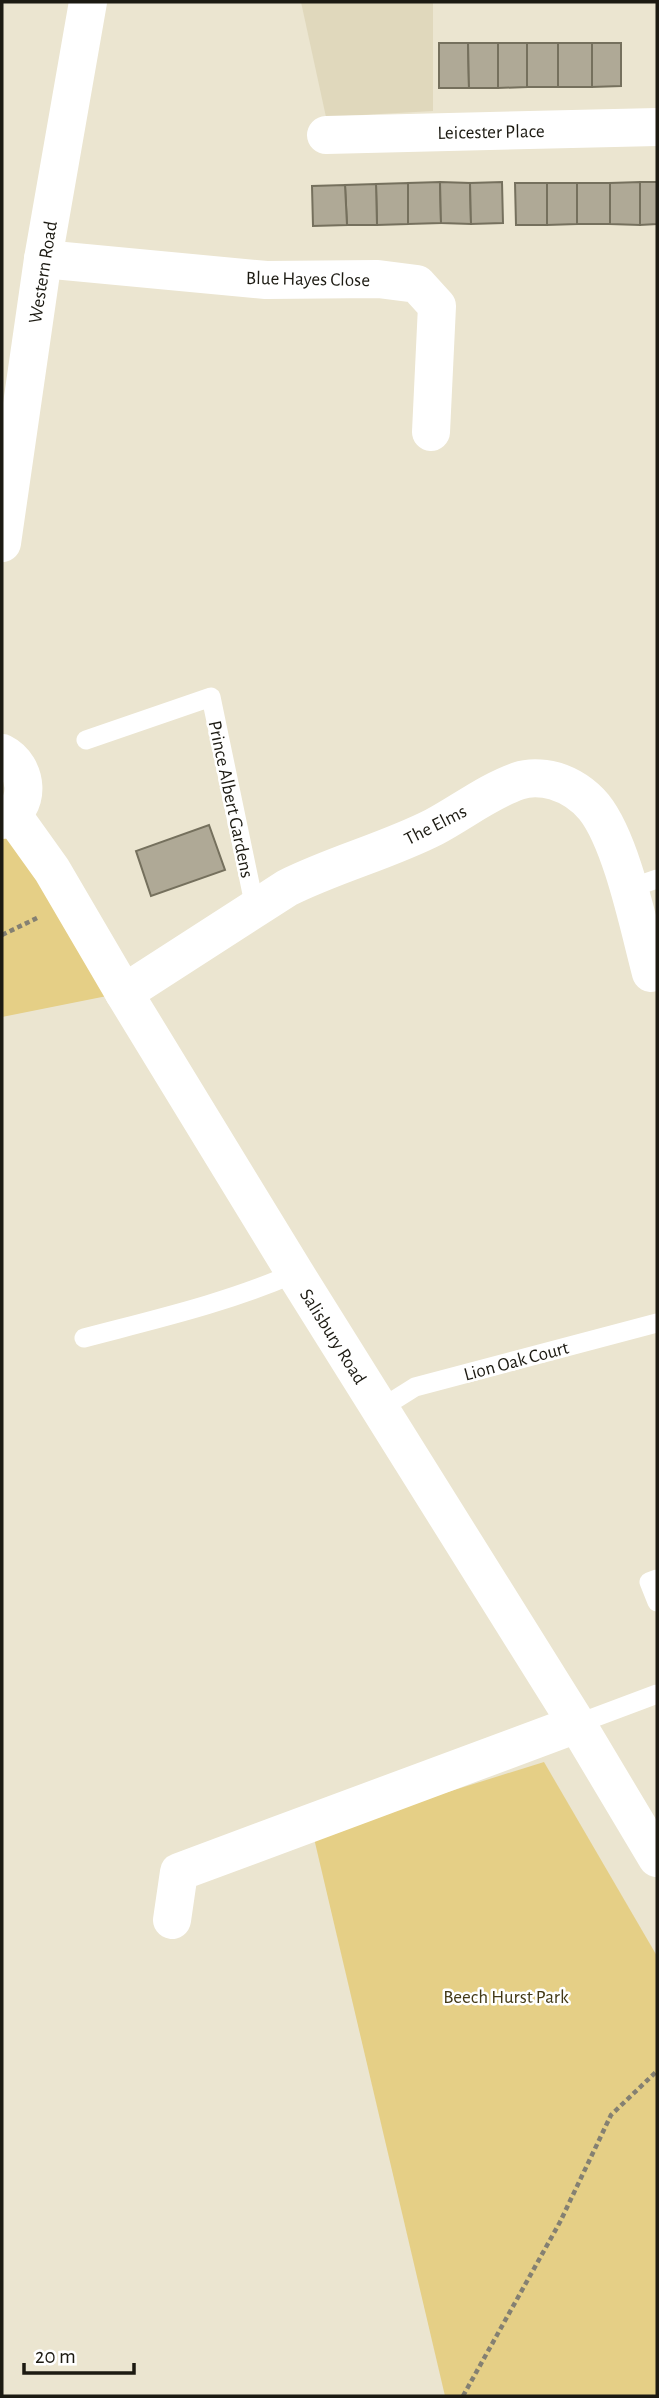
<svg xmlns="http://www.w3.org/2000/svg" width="659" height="2398" font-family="'Alegreya Sans',sans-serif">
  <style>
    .built { fill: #e0d8bc }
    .green { fill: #e5cf86 }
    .building { fill: #afa996; stroke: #75705d; stroke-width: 2 }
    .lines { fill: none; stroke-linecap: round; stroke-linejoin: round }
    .path { stroke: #848072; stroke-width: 4.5; stroke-dasharray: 5 3.5; stroke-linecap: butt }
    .lane { stroke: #fff; stroke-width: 19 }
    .street { stroke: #fff; stroke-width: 38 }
    .secondary { stroke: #fff; stroke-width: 38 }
    .labels { text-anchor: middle; stroke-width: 5; stroke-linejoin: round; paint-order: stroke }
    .street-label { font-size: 19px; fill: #1c1a12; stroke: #fff }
    .park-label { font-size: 19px; fill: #433916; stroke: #fff }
  </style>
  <rect width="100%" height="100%" fill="#ebe5d0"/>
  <!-- built -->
  <path class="built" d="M301 2H433V111L326 117Z"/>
  <!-- green -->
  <g class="green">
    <path d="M4 833 117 994 2 1017V834Z"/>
    <path d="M544 1762 657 1956V2396H445L313 1834Z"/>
  </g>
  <!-- building -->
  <g class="building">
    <path d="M439 43H468L469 88H439Z"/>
    <path d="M468 43H498V88H469Z"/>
    <path d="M498 43H527V87L498 88Z"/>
    <rect x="527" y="43" width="31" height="44"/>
    <rect x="558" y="43" width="34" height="44"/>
    <path d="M592 43H621V86L592 87Z"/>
    <path d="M440 182 441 223 408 224V183Z"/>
    <path d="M440 182 470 183 471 224 441 223Z"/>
    <path d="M502 182 503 223 471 224 470 183Z"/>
    <path d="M640 182V225L610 224V183Z"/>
    <path d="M640 182H657V224L640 225Z"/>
    <path d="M408 183V224L377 225 376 184Z"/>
    <path d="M515 183H547V225H516Z"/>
    <path d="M547 183H577V224L547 225Z"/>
    <rect x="577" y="183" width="33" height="41"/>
    <path d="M376 184 377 225H347L345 185Z"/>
    <path d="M345 185 347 225 313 226 312 186Z"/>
    <path d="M209 825 225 870 151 896 136 851Z"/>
  </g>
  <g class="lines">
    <!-- path -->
    <g class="path">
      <path d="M2 935 37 918"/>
      <path d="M463 2396 560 2222 611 2115 657 2071"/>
    </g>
    <!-- lane -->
    <g class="lane">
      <path d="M86 740 211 697 255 908"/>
      <path d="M628 889 657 879"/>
      <path d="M84 1338C156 1319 227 1303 295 1273"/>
      <path d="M380 1409 415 1387 657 1323"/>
      <path d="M657 1579 649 1582 657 1602"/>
      <path d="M577 1724 657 1694"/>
    </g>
    <!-- street -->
    <g class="street">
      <path d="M326 135 657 127"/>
      <path d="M43 259 266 280 378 279 417 284 437 306 431 432"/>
      <path d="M124 993 287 888C335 864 387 851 434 827 462 812 489 791 518 781 530 777 543 778 555 781 571 786 584 795 594 807 622 842 639 928 651 973"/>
      <path d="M172 1920 179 1872 577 1724"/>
    </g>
    <!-- secondary -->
    <g class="secondary">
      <path d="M2 543 43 259 88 2"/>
      <path d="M2 753C28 766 33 808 2 820"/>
      <path d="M12 814 52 870 124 993 295 1273 577 1724 657 1858"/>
    </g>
  </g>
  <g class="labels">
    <!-- street labels -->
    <g class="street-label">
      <text transform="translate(491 131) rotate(-1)" y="7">Leicester Place</text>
      <text transform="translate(42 272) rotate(-81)" y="7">Western Road</text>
      <text transform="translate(308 278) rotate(1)" y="7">Blue Hayes Close</text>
      <text transform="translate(232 799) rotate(78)" y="7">Prince Albert Gardens</text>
      <text transform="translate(435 824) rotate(-27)" y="7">The Elms</text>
      <text transform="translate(334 1336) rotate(58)" y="7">Salisbury Road</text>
      <text transform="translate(516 1360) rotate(-15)" y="7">Lion Oak Court</text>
    </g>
    <!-- park labels -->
    <g class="park-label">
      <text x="506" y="2003">Beech Hurst Park</text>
    </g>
  </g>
  <!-- border -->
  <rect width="659" height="2398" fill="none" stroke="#1c1a12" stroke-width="7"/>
  <!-- scale -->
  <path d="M24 2363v10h110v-10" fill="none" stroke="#1c1a12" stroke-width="3.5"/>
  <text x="35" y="2363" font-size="21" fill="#1c1a12" stroke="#ffffff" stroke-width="5" paint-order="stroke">20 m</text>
</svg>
